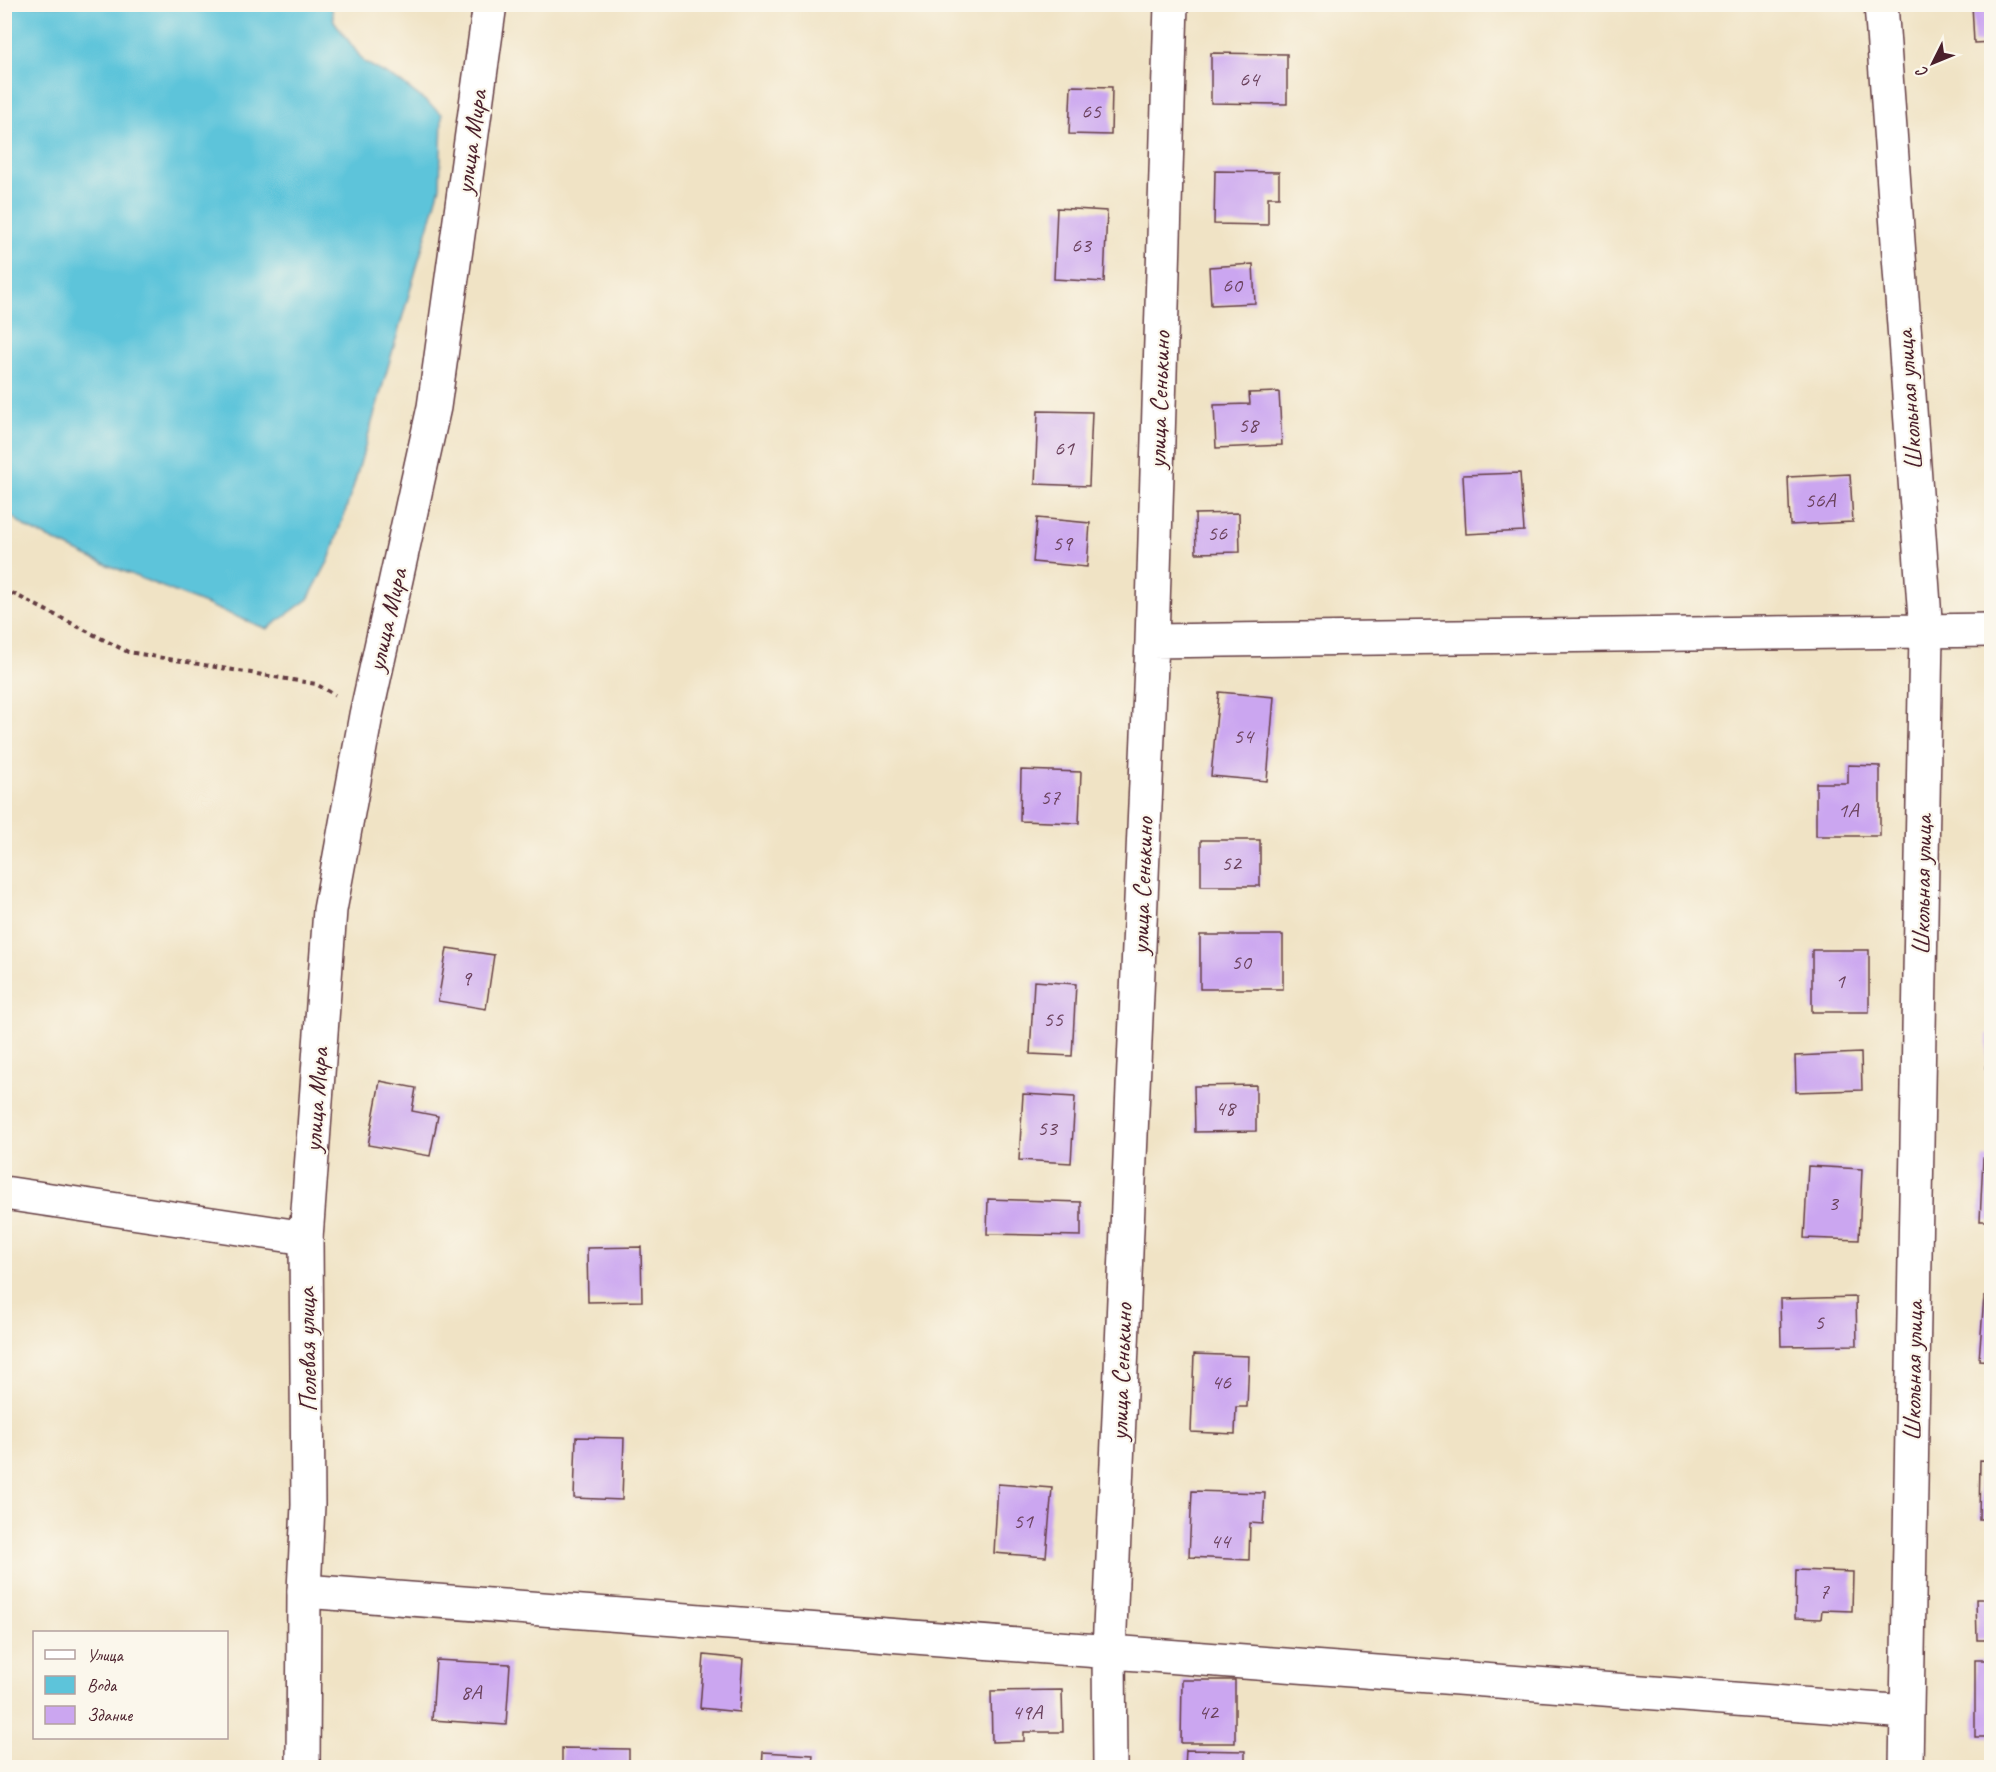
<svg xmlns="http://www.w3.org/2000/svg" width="1996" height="1772" viewBox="0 0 1996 1772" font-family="Caveat,sans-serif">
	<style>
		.water { fill: #5dc4da; stroke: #547282; stroke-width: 1.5 }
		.building { fill: #cba6f0 }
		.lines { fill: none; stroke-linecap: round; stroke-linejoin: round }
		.minor-casing { stroke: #633c42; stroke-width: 36 }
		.tertiary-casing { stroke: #633c42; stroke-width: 36 }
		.path { stroke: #633c42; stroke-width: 4; stroke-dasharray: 4.5 4.5; stroke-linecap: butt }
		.minor { stroke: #fff; stroke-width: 33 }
		.tertiary { stroke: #fff; stroke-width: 33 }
		.labels { text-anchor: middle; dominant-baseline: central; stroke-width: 4.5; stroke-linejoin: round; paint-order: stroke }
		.number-label { font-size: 22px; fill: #6a415c }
		.street-label { font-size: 26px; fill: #4a1f2b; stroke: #fbf7ec }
	</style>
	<rect width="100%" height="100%" fill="#fbf7ec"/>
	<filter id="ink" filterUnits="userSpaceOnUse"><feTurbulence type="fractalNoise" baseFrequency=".0167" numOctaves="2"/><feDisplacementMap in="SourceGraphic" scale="12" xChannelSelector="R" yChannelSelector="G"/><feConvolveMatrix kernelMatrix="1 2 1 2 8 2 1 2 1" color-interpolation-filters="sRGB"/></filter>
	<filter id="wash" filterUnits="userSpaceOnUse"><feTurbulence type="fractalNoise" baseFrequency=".008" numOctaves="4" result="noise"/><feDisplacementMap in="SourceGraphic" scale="24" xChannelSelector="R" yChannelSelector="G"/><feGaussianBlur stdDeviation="1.35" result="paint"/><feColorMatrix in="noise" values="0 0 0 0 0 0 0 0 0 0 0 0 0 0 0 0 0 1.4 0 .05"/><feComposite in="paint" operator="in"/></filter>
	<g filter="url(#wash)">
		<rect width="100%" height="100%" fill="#f0e3c5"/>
		<path class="water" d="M4 5H331L334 21 364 62 402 83 442 114 440 187 353 488 329 560 308 599 267 629 93 559 27 528 5 511Z"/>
		<g id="blocks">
			<path class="building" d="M1972 4H1992V42L1974 43Z
				M1211 53 1287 54V104L1211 103Z
				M1071 86 1112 87 1111 135 1069 134Z
				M1215 171 1279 172V197H1268V225L1214 224Z
				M1057 208 1107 211 1104 282 1054 279Z
				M1987 215H1992V249L1989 250Z
				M1253 264 1255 303 1211 305 1209 267Z
				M1279 392 1282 445 1216 448 1214 405 1250 404 1249 393Z
				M1038 411 1092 412 1089 486 1035 484Z
				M1520 473 1524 531 1466 534 1463 475Z
				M1850 474 1853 522 1790 525 1788 477Z
				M1239 513 1240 552 1196 553 1195 514Z
				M1037 518 1090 523 1087 567 1033 562Z
				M1219 692 1274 697 1267 781 1211 776Z
				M1848 765 1880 766V836H1816V783H1848Z
				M1021 770 1081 772 1079 823 1020 821Z
				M1201 840H1260V886H1201Z
				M1200 935H1283V989H1200Z
				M447 948 494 955 486 1009 438 1001Z
				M1812 950H1869V1012H1812Z
				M1034 981 1076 984 1072 1056 1030 1054Z
				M1987 1034H1992V1090H1986Z
				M1861 1053 1862 1090 1796 1092 1795 1056Z
				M380 1081 416 1088 412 1111 438 1116 430 1156 368 1145Z
				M1256 1085V1131L1195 1132 1194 1086Z
				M1023 1094 1075 1097 1071 1163 1019 1160Z
				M1983 1158 1992 1159V1221H1980Z
				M1808 1166 1862 1169 1859 1240 1804 1238Z
				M988 1199 1081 1202V1236L987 1234Z
				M641 1247 642 1301 588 1302 587 1248Z
				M1984 1296H1992V1361L1979 1360Z
				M1856 1297 1857 1345 1781 1346 1780 1299Z
				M1194 1354 1249 1356 1247 1407H1236L1235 1434 1191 1432Z
				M576 1437 624 1438 622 1500 574 1498Z
				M1980 1460 1992 1461V1519H1979Z
				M998 1484 1052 1488 1046 1557 994 1553Z
				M1192 1491 1265 1493 1263 1524 1250 1523 1249 1560 1189 1557Z
				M1796 1570 1853 1572 1852 1611 1822 1610 1821 1619 1795 1618Z
				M1976 1599H1992V1640H1977Z
				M704 1655 743 1659 739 1712 700 1708Z
				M436 1660 510 1664 506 1725 432 1720Z
				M1975 1660H1992V1737H1975Z
				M1182 1680H1235V1743H1181Z
				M1062 1690 1063 1732H1024V1741L992 1742 991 1691Z
				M562 1748 629 1749V1768H562Z
				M1186 1750 1245 1751V1768H1185Z
				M763 1752 813 1755 812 1768H762Z"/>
		</g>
	</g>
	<g filter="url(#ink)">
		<use href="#blocks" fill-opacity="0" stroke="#633c42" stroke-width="1.5"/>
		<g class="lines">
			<defs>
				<path id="minor" d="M1881 4 1926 633 1906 1768
					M1152 641 1992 630
					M4 1193 306 1238 330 910 366 715 434 407 490 4
					M304 1591 1907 1712
					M1110 1768 1109 1652 1152 641 1171 4"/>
				<path id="tertiary" d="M303 1768 304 1591 308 1505 306 1238"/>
			</defs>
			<use href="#minor" class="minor-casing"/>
			<use href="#tertiary" class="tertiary-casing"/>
			<path class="path" d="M4 589 128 652 316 684 335 695"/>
			<use href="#minor" class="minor"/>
			<use href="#tertiary" class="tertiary"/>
		</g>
	</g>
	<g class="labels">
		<g class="number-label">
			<text x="1249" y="79">64</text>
			<text x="1091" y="111">65</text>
			<text x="1081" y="245">63</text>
			<text x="1232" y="285">60</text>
			<text x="1248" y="425">58</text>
			<text x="1064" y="448">61</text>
			<text x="1820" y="500">56А</text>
			<text x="1217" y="533">56</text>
			<text x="1062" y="543">59</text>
			<text x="1243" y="736">54</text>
			<text x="1050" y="797">57</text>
			<text x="1848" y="810">1А</text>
			<text x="1231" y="863">52</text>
			<text x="1241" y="962">50</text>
			<text x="466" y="978">9</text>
			<text x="1840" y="981">1</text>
			<text x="1053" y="1019">55</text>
			<text x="1225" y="1108">48</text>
			<text x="1047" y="1128">53</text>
			<text x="1833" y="1203">3</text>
			<text x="1819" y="1322">5</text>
			<text x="1221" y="1382">46</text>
			<text x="1023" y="1521">51</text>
			<text x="1220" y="1541">44</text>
			<text x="1824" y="1591">7</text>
			<text x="471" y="1692">8А</text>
			<text x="1027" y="1712">49А</text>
			<text x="1208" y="1712">42</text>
		</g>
		<g class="street-label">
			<text transform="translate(471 142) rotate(-82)">улица Мира</text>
			<text transform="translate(1159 400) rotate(-88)">улица Сенькино</text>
			<text transform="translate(1909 400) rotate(-94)">Школьная улица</text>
			<text transform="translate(387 620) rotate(-77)">улица Мира</text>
			<text transform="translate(1922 885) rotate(-89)">Школьная улица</text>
			<text transform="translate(1142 886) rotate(-88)">улица Сенькино</text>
			<text transform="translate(316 1100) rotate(-86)">улица Мира</text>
			<text transform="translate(307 1350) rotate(-91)">Полевая улица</text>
			<text transform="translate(1913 1371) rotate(-89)">Школьная улица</text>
			<text transform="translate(1121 1372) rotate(-88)">улица Сенькино</text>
		</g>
	</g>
	<rect width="1996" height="1772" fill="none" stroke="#fbf7ec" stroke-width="24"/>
	<rect x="33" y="1631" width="195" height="108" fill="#fbf7ec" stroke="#b4a19f" stroke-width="1.5"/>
	<rect x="45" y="1650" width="30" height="9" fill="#ffffff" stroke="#b4a19f" stroke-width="1.5"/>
	<text x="87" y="1661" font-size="18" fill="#4a1f2b">Улица</text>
	<rect x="45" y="1676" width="30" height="18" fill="#5dc4da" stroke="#b4a19f" stroke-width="1.5"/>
	<text x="87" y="1691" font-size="18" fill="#4a1f2b">Вода</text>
	<rect x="45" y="1706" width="30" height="18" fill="#cba6f0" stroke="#b4a19f" stroke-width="1.5"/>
	<text x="87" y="1721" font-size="18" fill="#4a1f2b">Здание</text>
	<g transform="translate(1933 63) rotate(227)" stroke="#fbf7ec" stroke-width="4.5" paint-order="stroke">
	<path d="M0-4.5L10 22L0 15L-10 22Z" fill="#4a1f2b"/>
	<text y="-9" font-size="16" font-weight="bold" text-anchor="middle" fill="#4a1f2b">С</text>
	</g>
</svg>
